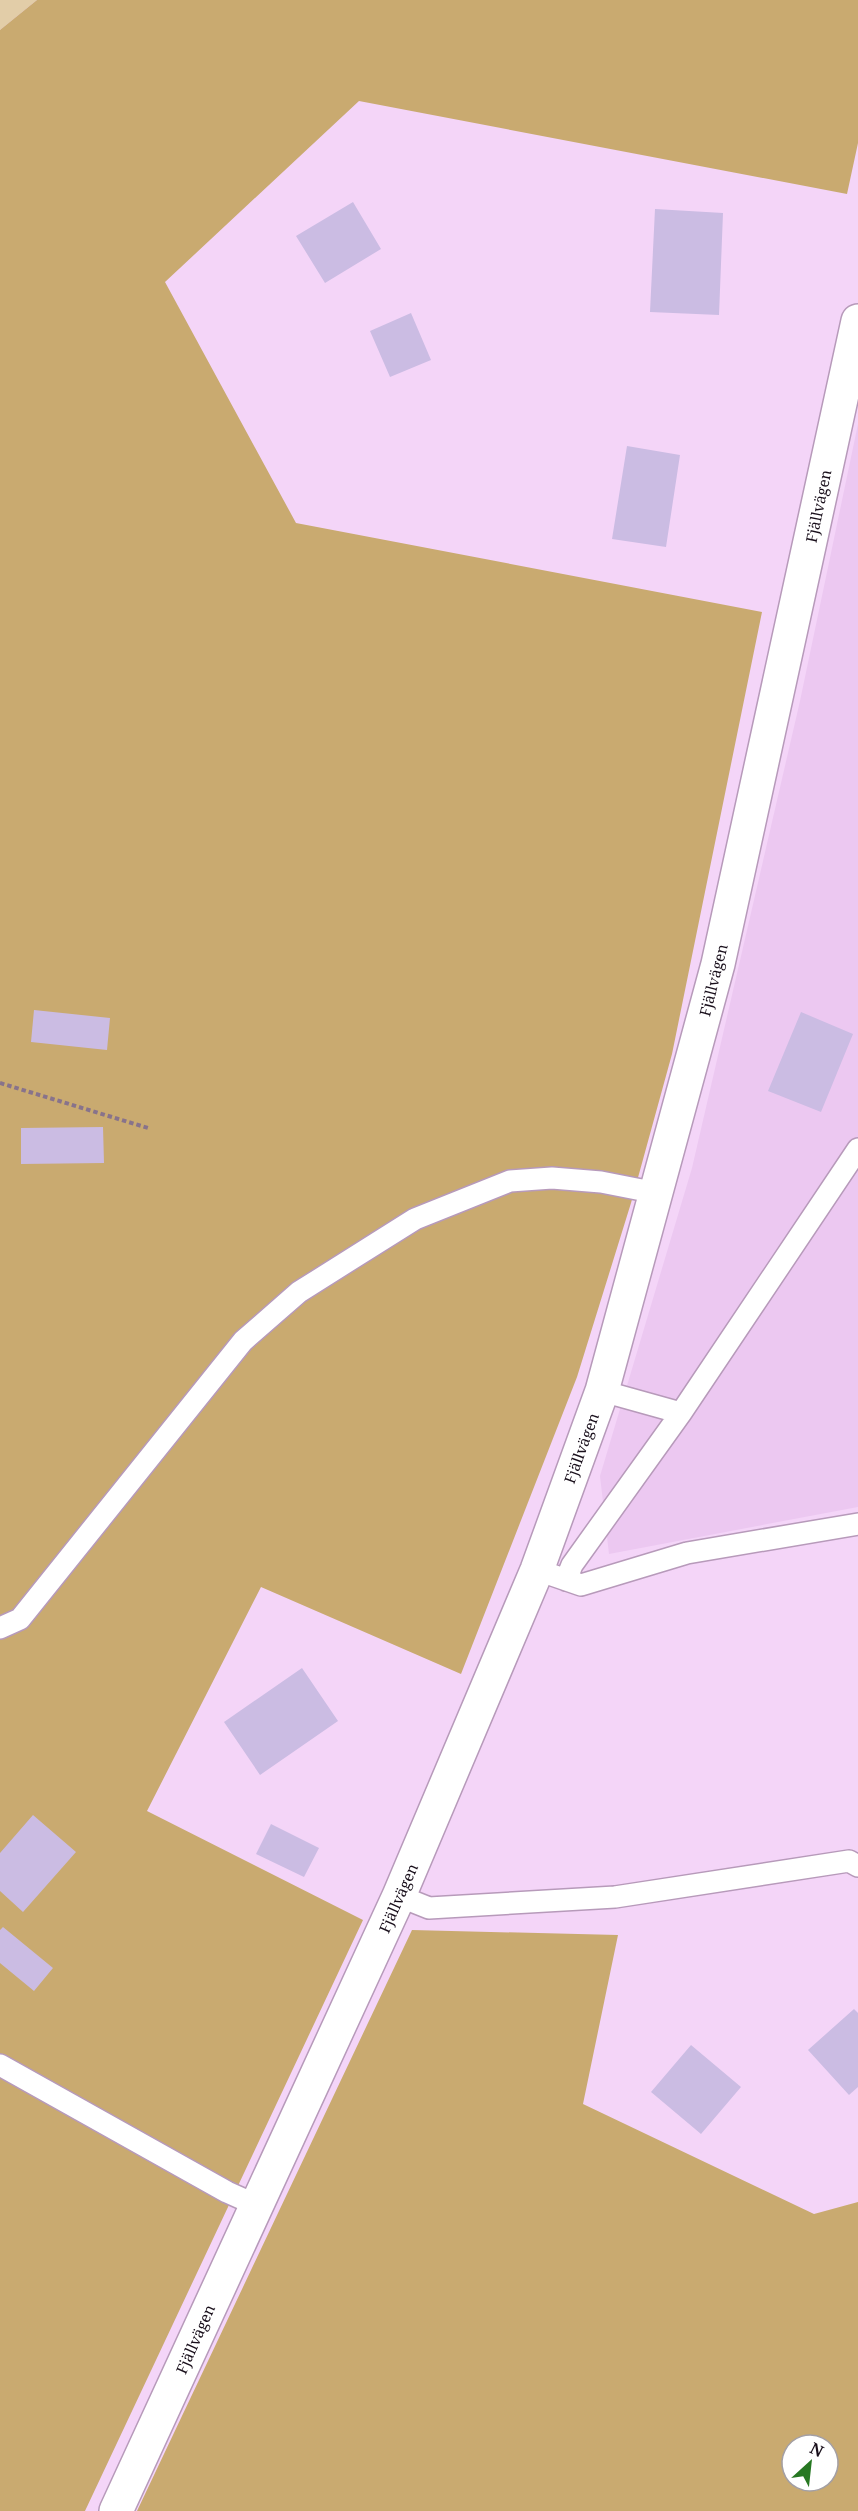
<svg xmlns="http://www.w3.org/2000/svg" width="858" height="2511" viewBox="0 0 858 2511" font-family="'Noto Serif',serif">
	<style>
		.built { fill: #ecc8f1 }
		.green { fill: #e2cda8 }
		.forest { fill: #c9aa70; fill-rule: evenodd }
		.building { fill: #cbbce3 }
		.lines { fill: none; stroke-linecap: round; stroke-linejoin: round }
		.lane-casing { stroke: #b79aba; stroke-width: 24 }
		.secondary-casing { stroke: #b79aba; stroke-width: 36 }
		.path { stroke: #88738b; stroke-width: 4; stroke-dasharray: 4.5 3; stroke-linecap: butt }
		.lane { stroke: #fff; stroke-width: 21 }
		.secondary { stroke: #fff; stroke-width: 33 }
		.labels { text-anchor: middle; dominant-baseline: central; stroke-width: 4.5; stroke-linejoin: round; paint-order: stroke }
		.street-label { font-size: 15px; fill: #190f1b; stroke: #fff }
	</style>
	<rect width="100%" height="100%" fill="#f4d5f8"/>
	<path class="built" d="M858 424V1507L609 1554 600 1476 692 1168 800 701Z"/>
	<path class="green" d="M0 0H37L0 30Z"/>
	<path class="forest" d="M37 0H858V143L847 194 359 101 165 282 296 523 762 612 672 1054 631 1203 577 1377 461 1674 261 1587 147 1811 363 1920 85 2511H0V30Z
		M412 1930 618 1935 583 2104 814 2214 858 2202V2511H137ZM792 2445H828V2481H792Z"/>
	<path class="building" d="M353 202 381 249 325 283 296 236Z
		M655 209 723 213 719 315 650 312Z
		M411 313 431 360 390 377 370 331Z
		M627 446 680 455 666 547 612 539Z
		M34 1010 110 1018 107 1050 31 1042Z
		M801 1012 853 1034 821 1112 768 1091Z
		M103 1127 104 1163 21 1164V1128Z
		M302 1668 338 1721 260 1775 224 1722Z
		M33 1815 76 1852 23 1912 0 1891V1853Z
		M271 1824 319 1848 304 1877 256 1854Z
		M3 1927 53 1968 34 1991 0 1963V1930Z
		M854 2009 858 2013V2087L849 2095 808 2050Z
		M691 2045 741 2087 701 2134 651 2092Z"/>
	<g class="lines">
		<defs>
			<path id="lane" d="M602 1391 681 1413
				M552 1575 581 1585 687 1553 858 1524
				M566 1580 572 1565 681 1413 858 1149
				M0 1628 20 1619 243 1341 299 1292 415 1219 510 1181 552 1178 601 1182 657 1193
				M399 1896 429 1908 615 1897 849 1861 858 1866
				M0 2065 227 2192 256 2205"/>
			<path id="secondary" d="M116 2511 399 1896 537 1570 602 1391 718 964 858 321"/>
		</defs>
		<use href="#lane" class="lane-casing"/>
		<use href="#secondary" class="secondary-casing"/>
		<path class="path" d="M0 1083 148 1128"/>
		<use href="#lane" class="lane"/>
		<use href="#secondary" class="secondary"/>
	</g>
	<g class="labels">
		<g class="street-label">
			<text transform="translate(818 506) rotate(-78)">Fjällvägen</text>
			<text transform="translate(713 980) rotate(-76)">Fjällvägen</text>
			<text transform="translate(581 1448) rotate(-70)">Fjällvägen</text>
			<text transform="translate(398 1898) rotate(-66)">Fjällvägen</text>
			<text transform="translate(195 2339) rotate(-66)">Fjällvägen</text>
		</g>
	</g>
	<g transform="translate(810 2463) rotate(27)"><circle r="28" fill="#ffffff" stroke="#a39fa4" stroke-width="1.5"/>
	<path d="M0-4.5L10 22L0 15L-10 22Z" fill="#277822"/>
	<text y="-9" font-size="16" font-weight="bold" text-anchor="middle" fill="#190f1b">N</text>
	</g>
</svg>
